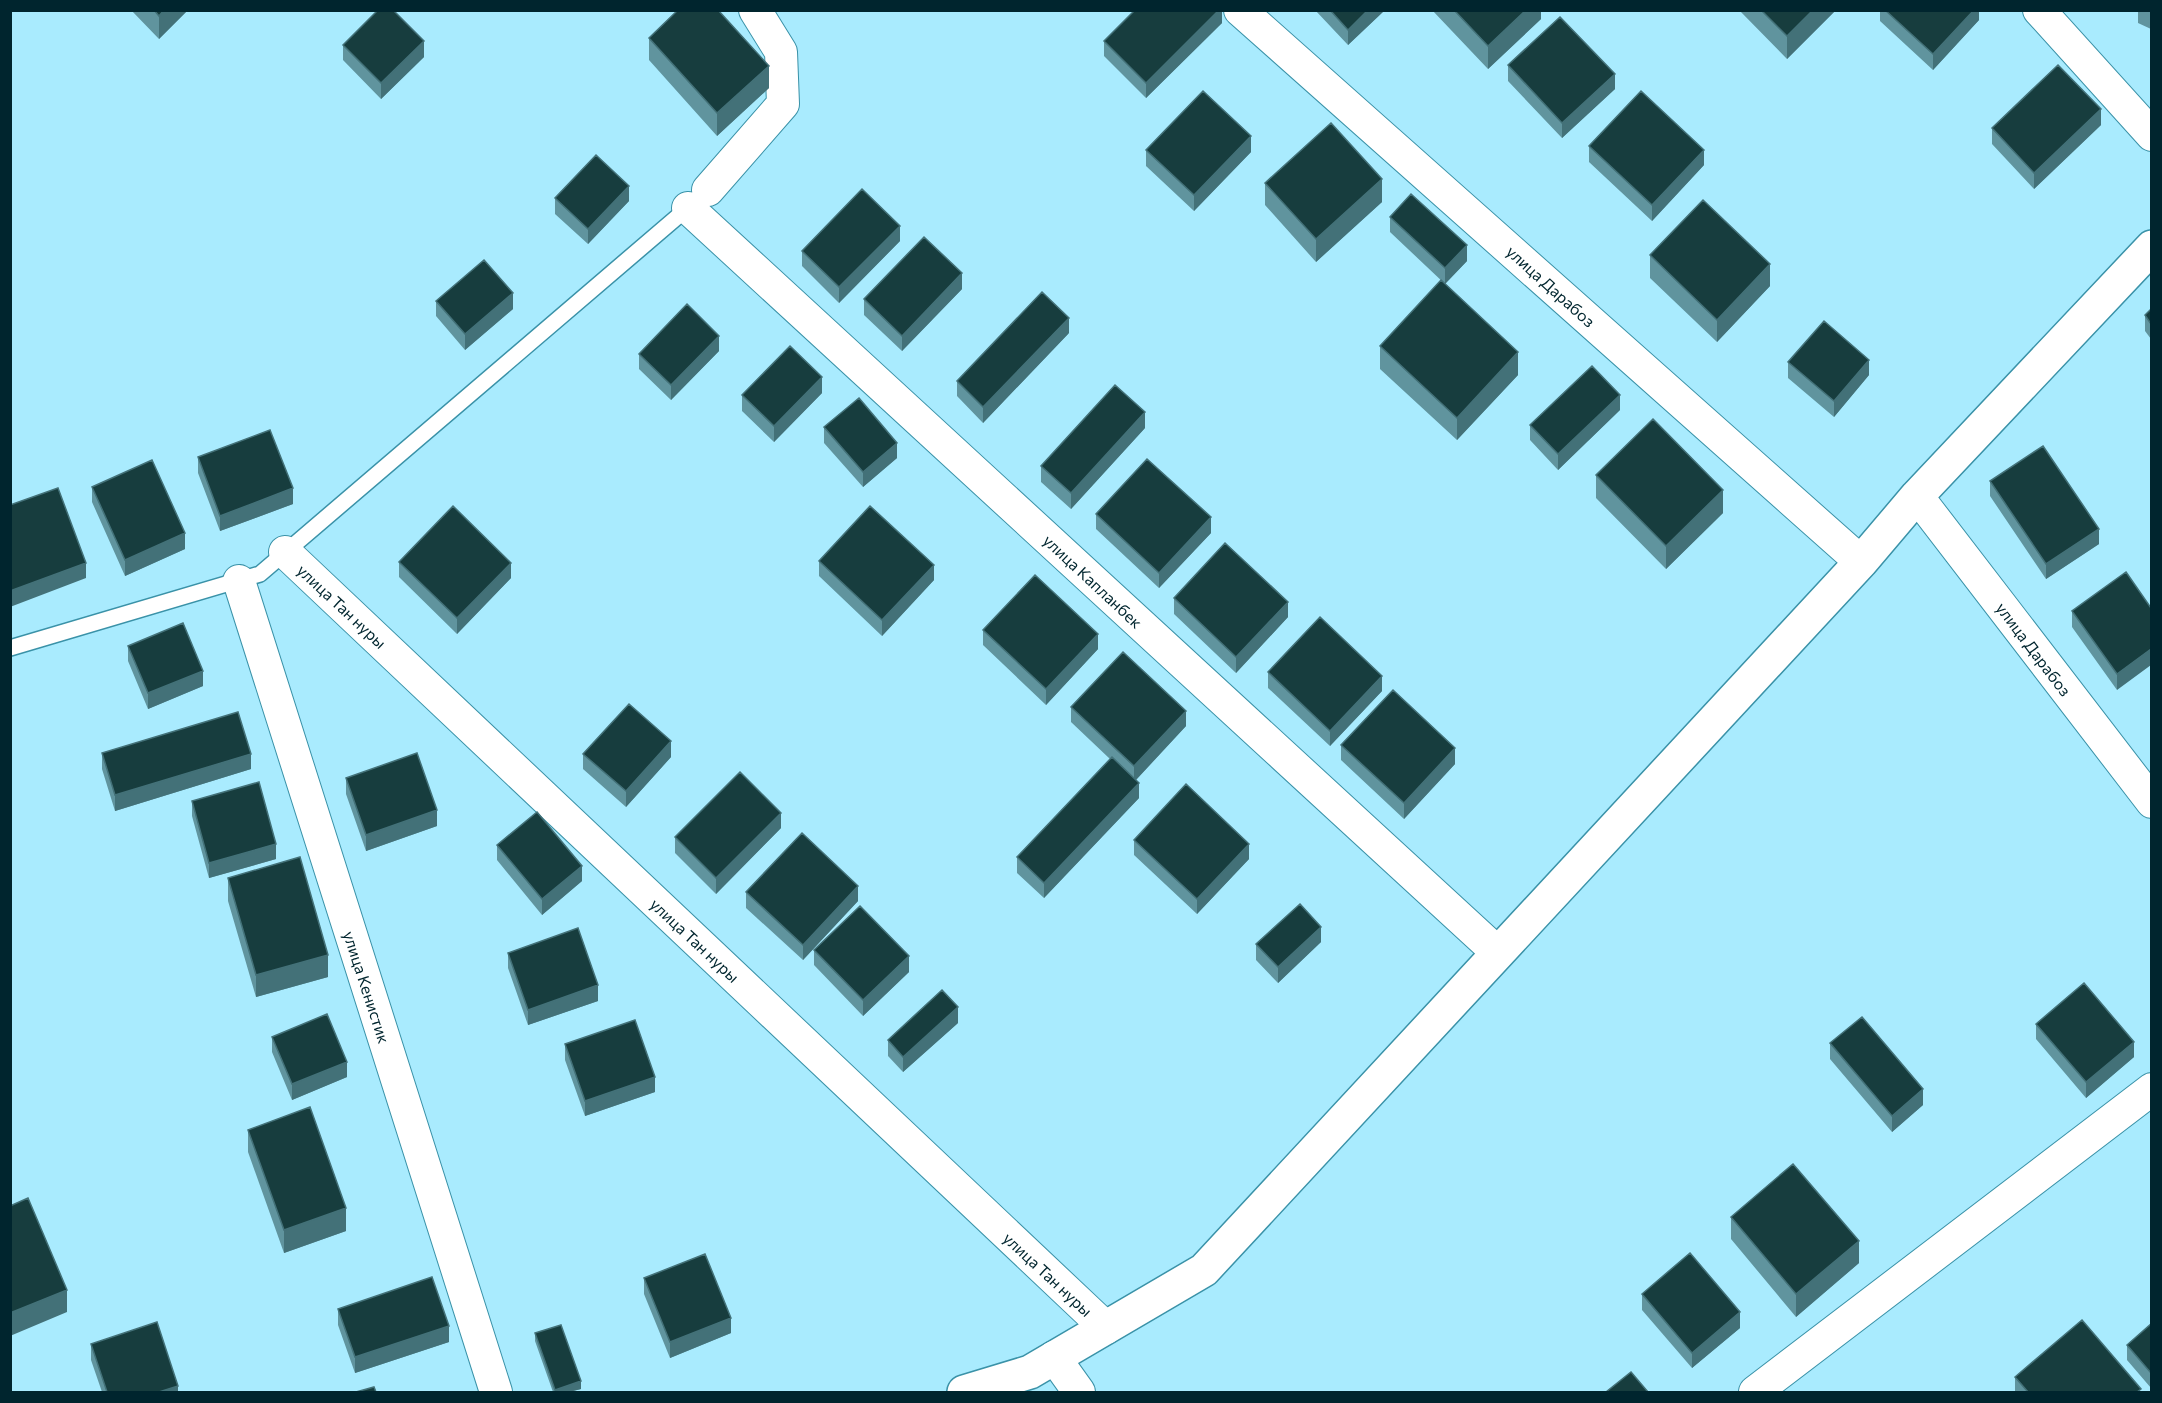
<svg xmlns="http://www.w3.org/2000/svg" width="2162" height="1403" viewBox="0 0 2162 1403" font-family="Commissioner,sans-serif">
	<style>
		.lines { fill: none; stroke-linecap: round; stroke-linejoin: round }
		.lane-casing { stroke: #3a92a8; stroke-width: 18 }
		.street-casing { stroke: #3a92a8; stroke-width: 34 }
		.secondary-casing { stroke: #3a92a8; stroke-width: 36 }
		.lane { stroke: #fff; stroke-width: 15 }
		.street { stroke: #fff; stroke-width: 32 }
		.secondary { stroke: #fff; stroke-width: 33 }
		.wall { fill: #60949e }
		.shaded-wall { fill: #437178 }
		.building { fill: #173d3e; stroke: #437178; stroke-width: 1.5 }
		.labels { text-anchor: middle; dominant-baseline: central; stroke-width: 6; stroke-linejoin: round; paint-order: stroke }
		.street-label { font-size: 16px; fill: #00252e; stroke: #fff }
	</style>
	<rect width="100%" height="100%" fill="#a9ebfe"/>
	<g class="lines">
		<defs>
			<path id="lane" d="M10 648 260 574 690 206"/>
			<path id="street" d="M1240 10 1861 562
				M2039 10 2152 135
				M708 190 783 104 781 52 755 10
				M688 208 1498 953
				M1917 496 2152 802
				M285 552 1106 1328
				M239 581 496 1392
				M1054 1357 1079 1392
				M1755 1392 2152 1089"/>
			<path id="secondary" d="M964 1392 1030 1372 1204 1270 1861 562 1917 496 2152 247"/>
		</defs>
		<use href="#lane" class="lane-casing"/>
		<use href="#street" class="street-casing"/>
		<use href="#secondary" class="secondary-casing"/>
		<use href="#lane" class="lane"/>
		<use href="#street" class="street"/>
		<use href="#secondary" class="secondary"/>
	</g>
	<path class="wall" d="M131 10H188L159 39Z
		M1222 10V23L1146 98 1104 56V41Z
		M1315 10H1385L1348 45Z
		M1432 10H1541V19L1488 69Z
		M1739 10H1836L1787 59Z
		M1880 10H1979V20L1933 70 1880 21Z
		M2138 10H2151V29L2138 23Z
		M649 38 769 88 717 136 649 60Z
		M343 45 424 57 381 99 343 60Z
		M1508 65 1615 89 1562 138 1508 81Z
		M2101 125 2034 189 1992 144V128Z
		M1589 146 1704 165 1652 221 1589 162Z
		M1146 150 1251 152 1194 211 1146 166Z
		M1265 183 1382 202 1316 262 1265 205Z
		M555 198 629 201 588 244 555 214Z
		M1390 217 1467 261 1445 284 1390 232Z
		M900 241 839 303 802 266V251Z
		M1650 255 1770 286 1717 342 1650 278Z
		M962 289 902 351 864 315V299Z
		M436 301 513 309 465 350 436 316Z
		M2151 309V339L2145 331V315Z
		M1069 333 983 423 957 396V381Z
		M1380 346 1518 375 1457 440 1380 369Z
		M719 351 671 400 639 369V354Z
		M1788 362 1869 375 1834 417 1788 378Z
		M822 393 774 442 742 411V395Z
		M1620 410 1558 470 1530 440V425Z
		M824 427 897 458 863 487 824 443Z
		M1145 428 1071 509 1041 482V466Z
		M198 457 293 504 220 531 198 473Z
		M1596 475 1723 513 1666 569 1596 498Z
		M1990 481 2099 544 2046 579 1990 496Z
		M92 487 185 549 125 576 92 502Z
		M1096 514 1211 533 1159 588 1096 529Z
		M819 561 934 580 882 636 819 576Z
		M399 562 511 578 457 634 399 577Z
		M2126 572 2117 690 2072 627V611Z
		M1174 598 1288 617 1236 673 1174 614Z
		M983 630 1098 649 1046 705 983 645Z
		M128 646 203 686 148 709 128 661Z
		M1268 672 1382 691 1330 746 1268 688Z
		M2151 677V695L2150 693V678Z
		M1071 707 1186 726 1136 780 1139 798 1044 898 1017 873V857L1110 759 1071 722Z
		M1341 745 1455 764 1404 819 1341 760Z
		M102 753 251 769 115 811 102 769Z
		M583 754 671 757 626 807 583 769Z
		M346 778 437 826 366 851 346 794Z
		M192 801 276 859 209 878 192 816Z
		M781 828 716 894 675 853V837Z
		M1134 840 1249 859 1197 914 1134 855Z
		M497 845 582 881 542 915 497 860Z
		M228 878 328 977 256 997 228 901Z
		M746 892 858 901 803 960 746 908Z
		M1321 942 1278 983 1256 960V944Z
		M814 950 909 972 863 1016 814 965Z
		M508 953 598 1001 528 1025 508 968Z
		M958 1023 903 1072 888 1056V1040Z
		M2036 1024 2134 1057 2086 1098 2036 1039Z
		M272 1037 347 1077 292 1100 272 1052Z
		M1830 1043 1923 1105 1892 1132 1830 1059Z
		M565 1044 655 1092 585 1116 565 1060Z
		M248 1130 346 1231 284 1253 248 1152Z
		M1731 1217 1859 1263 1796 1317 1731 1239Z
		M644 1278 731 1333 670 1358 644 1294Z
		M1642 1294 1740 1328 1692 1368 1642 1310Z
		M338 1309 449 1342 355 1373 338 1325Z
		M2151 1324V1388L2127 1360V1345Z
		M535 1333 581 1389 569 1392H553L535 1341Z
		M91 1344 178 1392H102L91 1360Z
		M2015 1377 2141 1392H2015Z"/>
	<path class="shaded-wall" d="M164 10H188L159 39V16Z
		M1219 10H1222V23L1146 98V83Z
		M1368 10H1385L1348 45V30Z
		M1526 10H1541V19L1488 69V46Z
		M1813 10H1836L1787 59V36Z
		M1974 10H1979V20L1933 70V54Z
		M424 41V57L381 99V83Z
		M769 66V88L717 136V113Z
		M1615 74V89L1562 138V123Z
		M2101 109V125L2034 189V173Z
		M1251 136V152L1194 211V195Z
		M1704 150V165L1652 221V205Z
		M1382 179V202L1316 262V239Z
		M629 186V201L588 244V229Z
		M900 226V241L839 303V287Z
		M1467 245V261L1445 284V268Z
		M1770 264V286L1717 342V320Z
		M962 273V289L902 351V336Z
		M513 293V309L465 350V334Z
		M1069 318V333L983 423V407Z
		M719 336V351L671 400V385Z
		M1518 352V375L1457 440V418Z
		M1869 360V375L1834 417V401Z
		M822 377V393L774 442V426Z
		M1620 395V410L1558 470V454Z
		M1145 412V428L1071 509V493Z
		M897 443V458L863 487V472Z
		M293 488V504L220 531V516Z
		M1723 490V513L1666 569V546Z
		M1211 517V533L1159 588V573Z
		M2099 529V544L2046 579V564Z
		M185 533V549L125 576V560Z
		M86 563V578L10 607V591Z
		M511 563V578L457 634V618Z
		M934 565V580L882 636V620Z
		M1288 602V617L1236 673V657Z
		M1098 634V649L1046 705V689Z
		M2151 649V665L2117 690V674Z
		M203 671V686L148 709V693Z
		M1382 676V691L1330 746V731Z
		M1186 711V726L1134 782V766Z
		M671 741V757L626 807V791Z
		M1455 748V764L1404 819V803Z
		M251 754V769L115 811V795Z
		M1139 783V798L1044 898V883Z
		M437 810V826L366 851V835Z
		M781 813V828L716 894V878Z
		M276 844V859L209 878V863Z
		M1249 844V859L1197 914V899Z
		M582 866V881L542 915V899Z
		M858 886V901L803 960V945Z
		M1321 927V942L1278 983V967Z
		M328 955V977L256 997V975Z
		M909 956V972L863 1016V1000Z
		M598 985V1001L528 1025V1010Z
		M958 1007V1023L903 1072V1057Z
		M2134 1042V1057L2086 1098V1082Z
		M347 1062V1077L292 1100V1084Z
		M655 1077V1092L585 1116V1101Z
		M1923 1089V1105L1892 1132V1116Z
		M346 1208V1231L284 1253V1230Z
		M1859 1241V1263L1796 1317V1294Z
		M67 1290V1312L10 1336V1313Z
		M1740 1312V1328L1692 1368V1353Z
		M731 1318V1333L670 1358V1342Z
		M449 1326V1342L355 1373V1357Z
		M581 1381V1389L569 1392H555V1390Z
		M178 1386V1392H159Z"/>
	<path class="building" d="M154 10H164L159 16Z
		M378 10H393L424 41 381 83 343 45Z
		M678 10H718L769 66 717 113 649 38Z
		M1135 10H1219L1146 83 1104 41Z
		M1330 10H1368L1348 30Z
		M1454 10H1526L1488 46Z
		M1761 10H1813L1787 36Z
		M1885 10H1974L1933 54Z
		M1560 17 1615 74 1562 123 1508 65Z
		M2058 65 2101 109 2034 173 1992 128Z
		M1203 91 1251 136 1194 195 1146 150Z
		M1641 91 1704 150 1652 205 1589 146Z
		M1331 123 1382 179 1316 239 1265 183Z
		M596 155 629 186 588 229 555 198Z
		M862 189 900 226 839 287 802 251Z
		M1411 194 1467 245 1445 268 1390 217Z
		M1703 200 1770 264 1717 320 1650 255Z
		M924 237 962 273 902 336 864 299Z
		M484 260 513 293 465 334 436 301Z
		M1441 280 1518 352 1457 418 1380 346Z
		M1042 292 1069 318 983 407 957 381Z
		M687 304 719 336 671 385 639 354Z
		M2151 309V324L2145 315Z
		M1824 321 1869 360 1834 401 1788 362Z
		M790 346 822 377 774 426 742 395Z
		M1592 366 1620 395 1558 454 1530 425Z
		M1115 385 1145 412 1071 493 1041 466Z
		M859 398 897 443 863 472 824 427Z
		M1653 419 1723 490 1666 546 1596 475Z
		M270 430 293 488 220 516 198 457Z
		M2043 446 2099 529 2046 564 1990 481Z
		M1147 459 1211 517 1159 573 1096 514Z
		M152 460 185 533 125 560 92 487Z
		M58 488 86 563 10 591V505Z
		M453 506 511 563 457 618 399 562Z
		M870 506 934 565 882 620 819 561Z
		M1225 543 1288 602 1236 657 1174 598Z
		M2126 572 2151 608V649L2117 674 2072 611Z
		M1035 575 1098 634 1046 689 983 630Z
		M1320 617 1382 676 1330 731 1268 672Z
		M183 623 203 671 148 693 128 646Z
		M1123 652 1186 711 1134 766 1071 707Z
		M1393 690 1455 748 1404 803 1341 745Z
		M629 704 671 741 626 791 583 754Z
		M238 712 251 754 115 795 102 753Z
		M417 753 437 810 366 835 346 778Z
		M1112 757 1139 783 1044 883 1017 857Z
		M740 772 781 813 716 878 675 837Z
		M259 782 276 844 209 863 192 801Z
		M1186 784 1249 844 1197 899 1134 840Z
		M537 812 582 866 542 899 497 845Z
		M802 833 858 886 803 945 746 892Z
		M300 857 328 955 256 975 228 878Z
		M1300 904 1321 927 1278 967 1256 944Z
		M860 906 909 956 863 1000 814 950Z
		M578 928 598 985 528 1010 508 953Z
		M2084 983 2134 1042 2086 1082 2036 1024Z
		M942 990 958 1007 903 1057 888 1040Z
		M327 1014 347 1062 292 1084 272 1037Z
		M1862 1017 1923 1089 1892 1116 1830 1043Z
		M635 1020 655 1077 585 1101 565 1044Z
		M310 1107 346 1208 284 1230 248 1130Z
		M1793 1164 1859 1241 1796 1294 1731 1217Z
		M28 1198 67 1290 10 1313V1206Z
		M1690 1253 1740 1312 1692 1353 1642 1294Z
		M705 1254 731 1318 670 1342 644 1278Z
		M432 1277 449 1326 355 1357 338 1309Z
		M2082 1320 2141 1389 2137 1392H2028L2015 1377Z
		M157 1322 178 1386 159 1392H107L91 1344Z
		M2151 1324V1373L2127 1345Z
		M561 1325 581 1381 555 1390 535 1333Z
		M1631 1372 1648 1392H1606Z
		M374 1387 376 1392H356Z"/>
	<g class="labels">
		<g class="street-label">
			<text transform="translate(1551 286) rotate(42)">улица Дарабоз</text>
			<text transform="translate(1093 581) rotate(43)">улица Капланбек</text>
			<text transform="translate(342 606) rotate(43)">улица Тан нуры</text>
			<text transform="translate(2034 649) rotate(53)">улица Дарабоз</text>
			<text transform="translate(695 940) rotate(43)">улица Тан нуры</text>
			<text transform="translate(367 987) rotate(72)">улица Кенистик</text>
			<text transform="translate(1048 1274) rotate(43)">улица Тан нуры</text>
		</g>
	</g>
	<rect width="2162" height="1403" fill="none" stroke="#00252e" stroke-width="24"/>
</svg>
